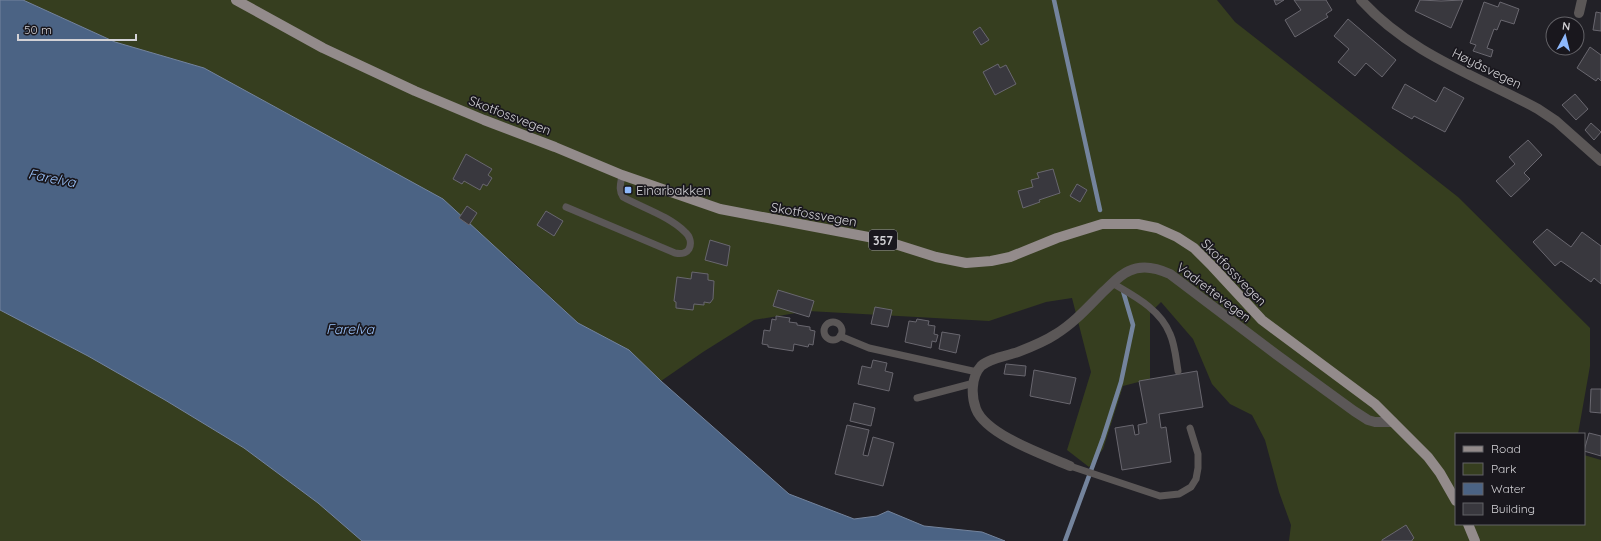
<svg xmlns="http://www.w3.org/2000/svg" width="1601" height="541" viewBox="0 0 1601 541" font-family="Quicksand,sans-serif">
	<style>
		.green { fill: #363e1f }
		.water { fill: #4b6384; stroke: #74849d }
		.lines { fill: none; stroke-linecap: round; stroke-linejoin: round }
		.stream { stroke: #74849d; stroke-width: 4.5 }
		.building { fill: #39383e; stroke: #69676f }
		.lane { stroke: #5b5757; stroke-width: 7 }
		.street { stroke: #5b5757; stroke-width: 10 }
		.primary { stroke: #938b8b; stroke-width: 10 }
		.poi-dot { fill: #8eb9fd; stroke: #19171d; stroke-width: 1.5 }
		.labels { text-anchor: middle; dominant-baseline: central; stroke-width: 3.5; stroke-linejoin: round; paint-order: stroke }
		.shield { fill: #19171d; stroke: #9b9a9e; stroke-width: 1 }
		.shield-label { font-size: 12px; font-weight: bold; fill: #d3d2d6 }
		.street-label { font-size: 13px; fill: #d3d2d6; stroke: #19171d }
		.poi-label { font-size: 13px; fill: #d3d2d6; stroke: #19171d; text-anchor: start }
		.water-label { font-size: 14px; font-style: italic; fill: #98c0f8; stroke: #19171d }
	</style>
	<rect width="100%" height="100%" fill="#222127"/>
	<path class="green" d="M23 0H1217L1235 22 1458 197 1590 328V366L1578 434H1456V524H1584V455L1601 460V541H1289L1291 525 1279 492 1265 440 1252 415 1230 404 1212 384 1193 339 1161 302 1150 313V379L1123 386 1103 449 1089 467 1067 450 1091 372 1072 298 1046 302 989 321 808 311 754 320 703 352 661 381 629 350 578 323 511 260 204 68 115 42Z
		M0 310 88 356 165 400 244 448 318 503 362 541H0Z"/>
	<path class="water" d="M0 0H23L115 42 204 68 443 199 578 323 629 350 661 381 789 494 854 519 877 516 888 511 924 526 982 532 1005 541H362L318 503 244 448 165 400 88 356 0 310Z"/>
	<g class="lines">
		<path class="stream" d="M1054 0 1100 210
			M1065 541 1103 438 1121 382 1133 325 1123 291"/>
	</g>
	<path class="building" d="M1274 0H1284L1276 5Z
		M1294 0H1326L1332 10 1326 14 1328 17 1295 37 1285 20 1301 10Z
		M1420 0 1441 1 1463 0 1451 28 1415 11Z
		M1484 2 1498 7 1500 2 1519 9 1514 24 1501 20 1497 30 1494 29 1487 48 1493 50 1491 57 1473 51 1476 45 1470 43Z
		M1596 12 1601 13V31L1593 30Z
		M1348 19 1396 60 1382 77 1366 63 1355 76 1338 62 1349 49 1334 36Z
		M980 27 989 40 981 45 973 32Z
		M1590 47 1601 55V81L1598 78 1596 81 1577 68Z
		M998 64 1000 68 1006 65 1016 84 995 95 983 72Z
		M1405 84 1436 102 1444 87 1464 98 1445 132 1414 116 1412 119 1392 108Z
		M1575 94 1588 109 1576 120 1562 105Z
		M1591 123 1601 132 1594 140 1585 130Z
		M1528 140 1542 155 1524 173 1530 179 1511 197 1496 181 1515 164 1509 157Z
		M466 154 492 169 488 175 492 178 487 186 483 184 480 190 464 181 462 184 453 179Z
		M1053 169 1060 193 1039 200 1040 202 1023 208 1018 191 1033 187 1031 180 1039 178 1037 173Z
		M1077 184 1087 190 1080 202 1070 196Z
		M467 206 477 213 469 225 459 218Z
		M546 211 563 221 554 236 537 225Z
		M1547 229 1571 247 1582 232 1601 246V284L1594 278 1591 282 1561 261 1555 266 1533 242Z
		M710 240 730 246 727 266 705 260Z
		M692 272 708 274V280L714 281 713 299 710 303 704 302V305L694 304 693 310 676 308V302L674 301 677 277 691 279Z
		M778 290 814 301 809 317 773 306Z
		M875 307 892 310 888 327 871 324Z
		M776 316 790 318 789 322 797 323V325L810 327V330L815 331 813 345 809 344 808 347 794 344 793 351 768 347V345L762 344 764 330 770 331 772 319 776 320Z
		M917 319 929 321 928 325 935 326 934 334 938 335 936 342 932 341 931 348 905 342 909 321 916 322Z
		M942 332 960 335 956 353 939 349Z
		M873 360 887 363 885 371 893 373 889 391 858 384 862 366 871 368Z
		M1006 364 1026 366 1025 376 1004 374Z
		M1034 370 1076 378 1070 404 1030 396Z
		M1197 371 1203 407 1159 414 1161 428 1166 427 1171 462 1122 470 1115 428 1133 425 1135 435 1139 434 1138 425 1147 423 1139 381Z
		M1591 389H1601V413L1590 412Z
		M854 403 875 408 871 426 850 421Z
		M847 425 869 430 863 455 868 456 873 437 894 443 883 486 835 474Z
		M1589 433 1601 436V456L1584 451Z
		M1406 525 1414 538 1412 540V541H1382V540Z"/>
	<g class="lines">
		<path class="lane" d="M566 207 675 253C680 254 686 254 689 249 692 243 690 236 685 232 669 216 643 208 623 197 618 189 621 183 622 175
			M1112 283C1134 296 1160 309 1170 334 1175 345 1176 359 1178 371
			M824 331a9 9 0 1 1 18 0a9 9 0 1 1-18 0Z
			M840 336 869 348 977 372
			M917 398 974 383
			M1070 466 1160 496 1179 494 1191 487 1196 479 1198 468V454L1190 428"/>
		<path class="street" d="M1361 0C1410 54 1475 75 1538 109L1556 121 1601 161
			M1579 13 1582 0
			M1070 466C1045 455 986 435 976 409 971 396 971 377 981 366 990 358 1007 356 1018 352 1031 347 1044 342 1056 334 1074 323 1088 307 1103 292 1111 285 1119 275 1129 271 1143 264 1157 268 1170 274L1277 355 1354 411 1368 420 1375 422H1393"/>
		<path class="primary" d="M236 0 323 48 415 91 484 120 555 147 622 175 720 209 879 239 936 257 966 263 991 261 1010 257 1057 238 1102 224H1138L1157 228 1177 237 1194 248 1212 266 1262 320 1375 404 1428 457 1440 473 1456 501
			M1468 524 1475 541"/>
	</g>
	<rect class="poi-dot" x="624" y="186" width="8" height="8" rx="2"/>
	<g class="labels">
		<rect class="shield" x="869" y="230" width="28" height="20" rx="3"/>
		<g class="shield-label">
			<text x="883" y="240">357</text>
		</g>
		<g class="street-label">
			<text transform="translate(1487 68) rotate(26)">Høyåsvegen</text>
			<text transform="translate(510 115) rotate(21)">Skotfossvegen</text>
			<text transform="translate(814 214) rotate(10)">Skotfossvegen</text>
			<text transform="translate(1234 272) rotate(46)">Skotfossvegen</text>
			<text transform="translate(1214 292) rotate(37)">Vadrettevegen</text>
		</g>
		<g class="poi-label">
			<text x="636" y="190">Einarbakken</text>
		</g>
		<g class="water-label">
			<text transform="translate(52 178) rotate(11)">Farelva</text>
			<text x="350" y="329">Farelva</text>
		</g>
	</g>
	<rect x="1455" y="433" width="130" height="92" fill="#19171d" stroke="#636267"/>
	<rect x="1463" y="446" width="20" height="6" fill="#938b8b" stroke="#636267"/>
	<text x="1491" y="453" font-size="12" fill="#d3d2d6">Road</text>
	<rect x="1463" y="463" width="20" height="12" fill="#363e1f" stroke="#636267"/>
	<text x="1491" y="473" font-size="12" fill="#d3d2d6">Park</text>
	<rect x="1463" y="483" width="20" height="12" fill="#4b6384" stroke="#636267"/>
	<text x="1491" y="493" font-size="12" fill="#d3d2d6">Water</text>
	<rect x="1463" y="503" width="20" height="12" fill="#39383e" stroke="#636267"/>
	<text x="1491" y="513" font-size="12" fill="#d3d2d6">Building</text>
	<g transform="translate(1565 36) rotate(7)"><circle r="19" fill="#19171d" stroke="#636267"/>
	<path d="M0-3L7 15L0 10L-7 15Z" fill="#8eb9fd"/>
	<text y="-6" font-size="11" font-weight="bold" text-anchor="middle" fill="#d3d2d6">N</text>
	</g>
	<path d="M18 34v6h118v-6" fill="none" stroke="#d3d2d6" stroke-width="2"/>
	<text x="24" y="34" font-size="12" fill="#d3d2d6" stroke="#19171d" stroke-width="3" paint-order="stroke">50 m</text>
</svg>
